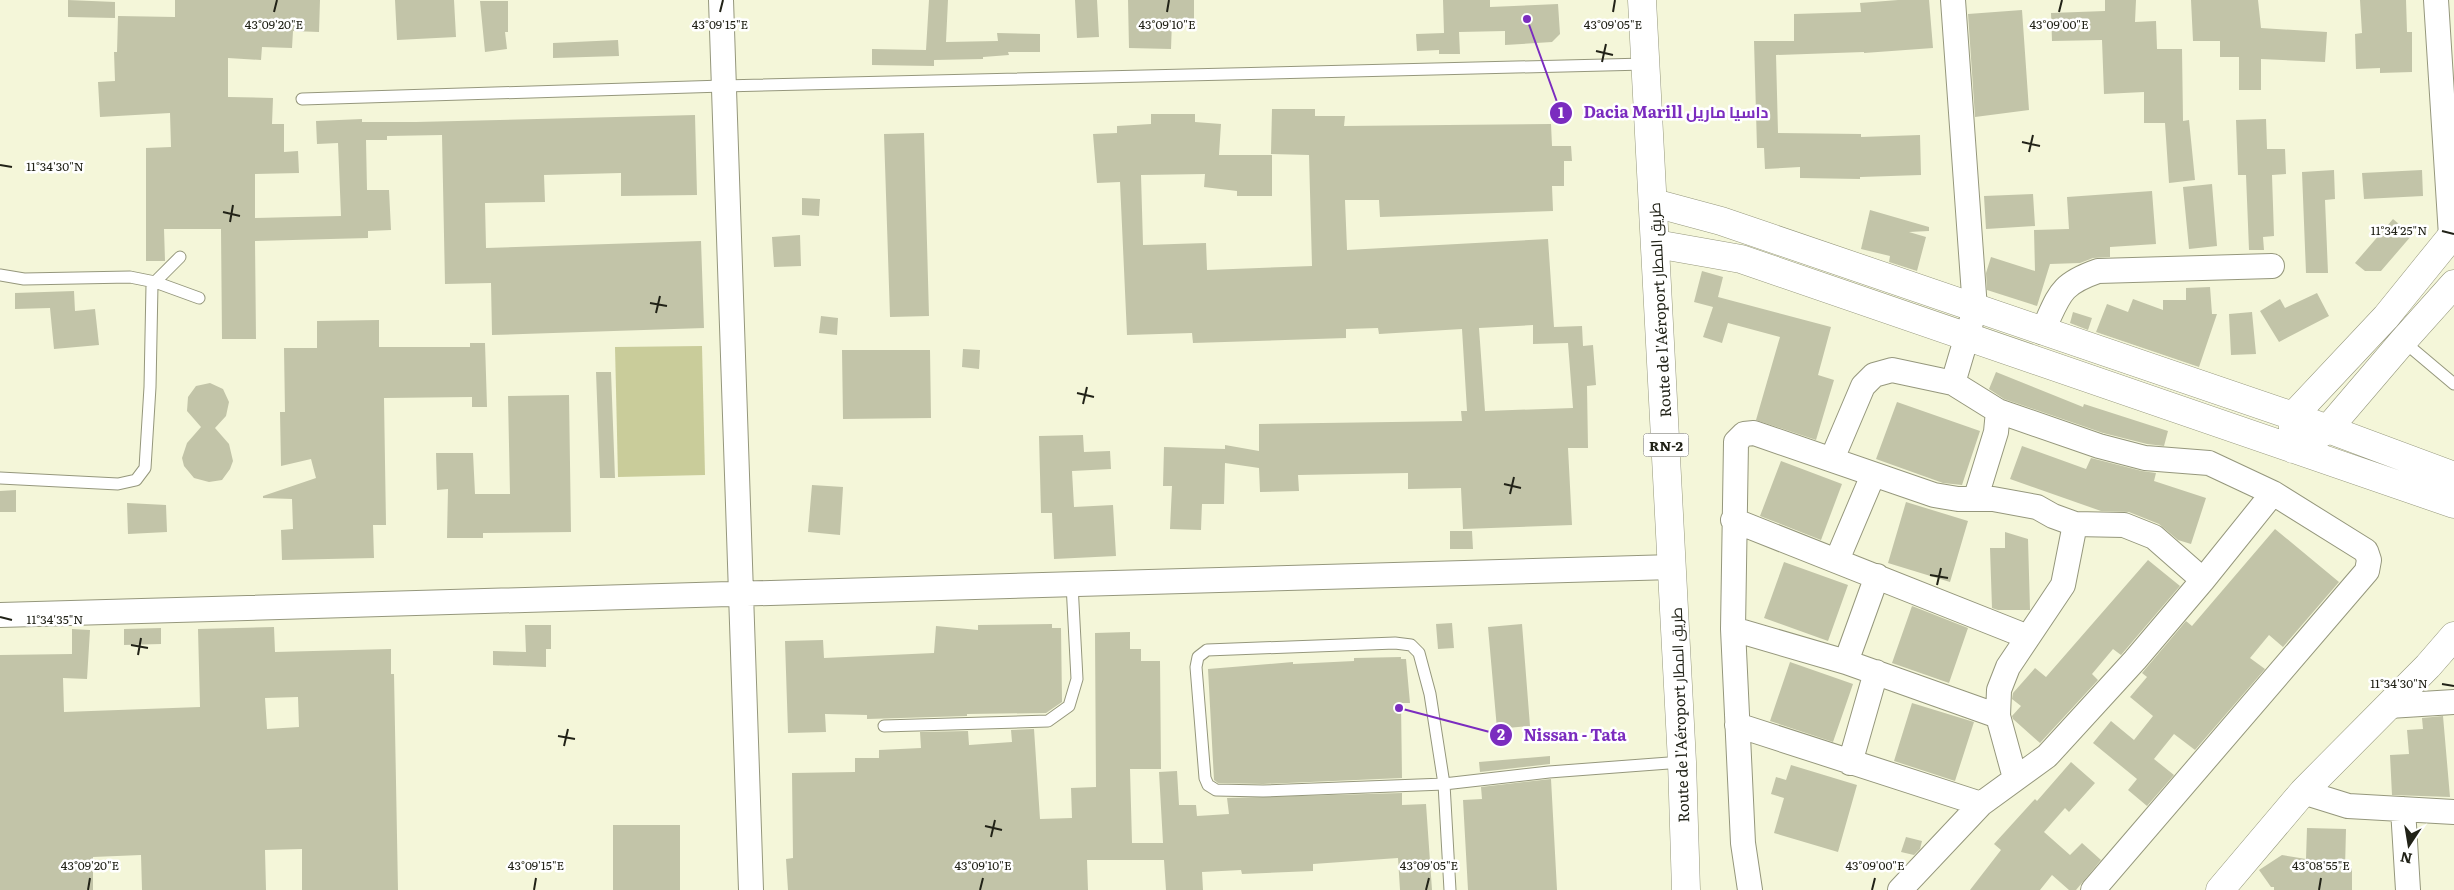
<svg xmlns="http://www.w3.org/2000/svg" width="2454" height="890" viewBox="0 0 2454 890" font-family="Literata,Cairo,serif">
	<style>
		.green { fill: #c9cc9a }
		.building { fill: #c2c4a8; fill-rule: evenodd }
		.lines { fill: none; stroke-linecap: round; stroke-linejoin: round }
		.lane-casing { stroke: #95977c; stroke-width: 13 }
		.street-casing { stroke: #95977c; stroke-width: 26 }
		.secondary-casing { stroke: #95977c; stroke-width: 29 }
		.primary-casing { stroke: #95977c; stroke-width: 29 }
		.lane { stroke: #fff; stroke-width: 11 }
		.street { stroke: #fff; stroke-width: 24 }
		.secondary { stroke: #fff; stroke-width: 28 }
		.primary { stroke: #fff; stroke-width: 28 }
		.ticks { fill: none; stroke: #212217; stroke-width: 2 }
		.labels { text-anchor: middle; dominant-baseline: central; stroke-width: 5; stroke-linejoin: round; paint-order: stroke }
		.shield { fill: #fff; stroke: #64645d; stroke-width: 1 }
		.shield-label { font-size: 14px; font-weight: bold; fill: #212217 }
		.street-label { font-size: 15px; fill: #212217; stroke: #fff }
		.ticks-label { font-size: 12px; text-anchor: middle; fill: #212217; stroke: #fff; stroke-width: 5; stroke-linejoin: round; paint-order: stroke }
		.leader { fill: none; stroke: #7b2cbf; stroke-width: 2 }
		.callout-dot { fill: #7b2cbf; stroke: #fff; stroke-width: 2 }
		.mark-label { font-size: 15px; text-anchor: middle; font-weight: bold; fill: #fff }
		.callout-label { font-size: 16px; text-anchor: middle; font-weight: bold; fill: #7b2cbf; stroke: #fff; stroke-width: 5; stroke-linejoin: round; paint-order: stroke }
	</style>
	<rect width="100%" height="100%" fill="#f4f6d9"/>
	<path class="green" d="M702 346 705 475 618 477 615 347Z"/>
	<path class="building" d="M68 0 115 2V18L68 17Z
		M175 0H320L319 32 293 31 292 48 262 47 261 60 228 58V97L273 98 272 124H284V152L298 151 299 173 255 174V218L341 216 338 143 317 144 316 121 362 119V122H416L695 115 697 195 621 196V173L544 175 545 202 485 203 486 248 701 241 704 328 492 335 491 283 445 284 442 135 387 136V140H366L367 190H389L391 230 368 231V238L255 241 256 339H222L221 229H164L165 261H146V148L171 147 170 113 100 117 98 82 115 81 114 52H117L118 16 175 17Z
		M395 0H454L456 37 397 40Z
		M929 0H948L946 42 998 41 997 33 1040 34V52H1008L1009 55 983 57V59L934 60V66L872 65V49L926 50Z
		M1075 0H1097L1099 37 1077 38Z
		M1128 0H1194V21H1172L1171 49 1129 48Z
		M1443 0H1490V7L1558 4 1560 34 1552 42 1505 45V31L1459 32 1460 54H1439V50L1417 51 1416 34 1444 33Z
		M1898 0H1929L1933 48 1864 53V52L1776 55 1778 133 1861 134V137L1920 135 1921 175 1860 177V179L1800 178V167L1765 169 1764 148H1757L1754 41H1794V14L1861 12 1860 3Z
		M2105 0H2136L2135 22 2156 21 2157 49H2182L2183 121 2189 120 2195 180 2169 183 2165 123H2144V92L2104 94 2102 40 2052 41 2051 13 2105 11Z
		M2191 0H2258L2261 28 2327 32 2325 62 2261 59V90H2239V57H2220V41H2193Z
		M2360 0H2406L2407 32H2412V72L2380 73V68L2356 69 2355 34 2362 33Z
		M480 1H508V32H505L507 49 485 52Z
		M2022 10 2029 110 1975 117 1968 14Z
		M618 40 619 56 553 58V43Z
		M1272 109H1315V116H1345L1344 126 1551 124 1552 146H1571L1572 161H1564V186H1552L1553 211 1380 217 1379 200H1345L1347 250 1548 239 1554 327 1582 326 1583 346 1593 345 1596 385 1587 386 1588 448H1568L1572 525 1463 529 1461 488 1408 489V473L1298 475 1299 491 1260 492 1259 468 1225 463 1224 504H1202L1201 530 1170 529 1172 486H1163L1164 447 1225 449V445L1259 451V424L1462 421 1461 411H1467L1462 329 1379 334 1378 328 1346 329V338L1193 343 1192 333 1127 335 1120 182 1097 183 1093 134 1117 133V126L1151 124V114H1195V122L1221 124 1219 155H1272V196H1237V191L1204 187 1205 174 1141 175 1143 245 1206 243 1207 270 1312 266 1309 155 1271 154ZM1533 325V344L1568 343 1573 408 1485 411 1479 328Z
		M2266 119 2267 149H2285L2286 174 2272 175 2274 236 2263 237 2264 250H2249L2246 175H2238L2236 120Z
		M924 133 929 316 890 317 884 134Z
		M2334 170 2335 199 2325 200 2328 273H2306L2302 172Z
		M2422 170 2423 196 2364 199 2362 173Z
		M2212 184 2217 246 2189 249 2183 187Z
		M2152 191 2156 244 2110 247V257L2093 258 2080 263 2050 264 2037 306 1987 290 1986 273 1991 257 2035 271 2034 230 2069 229 2067 197Z
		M2033 194 2035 226 1986 229 1984 196Z
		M802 198 820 199 819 216 802 215Z
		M1870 210 1929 227V231L1909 232 1926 237 1917 271 1889 262 1890 256 1861 249Z
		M2393 219 2412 235 2381 271H2365L2355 263Z
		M800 235 801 266 774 267 772 237Z
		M1702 271 1723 277 1718 297 1831 327 1818 375 1834 380 1816 440 1756 420 1780 337 1728 323 1722 343 1703 337 1713 307 1694 302Z
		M2210 287 2212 314H2217L2199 367 2096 332 2107 304 2128 312 2133 299 2163 310V300H2186V288Z
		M74 291 75 311 95 309 99 345 54 349 50 308 15 309V293Z
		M2317 293 2329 316 2279 342 2260 311 2280 299 2285 308Z
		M2073 312 2092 318 2088 330 2070 323Z
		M2252 312 2256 354 2231 355 2229 314Z
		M821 316 838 318 837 335 819 333Z
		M379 320V347H470V343H485L487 407H472V397L384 398 386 525H373L374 558 282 560 281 530 293 529 292 499 263 498V496L316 478 311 459 281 466 280 412H285L284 348H317V321Z
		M963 349 980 350 979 369 962 367Z
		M842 350H930L931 418 843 419Z
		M596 372H611L615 478H600Z
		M1996 372 2083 407 2084 404 2168 431 2164 446 2147 444 2103 433 2004 399 1989 389Z
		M210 383 223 389 229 402 226 416 215 428 229 444 233 461 230 469 222 480 209 482 194 478 184 466 182 458 187 443 201 427 187 411 188 397 196 386Z
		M569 395 571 532 483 533V538H447L448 489 437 490 436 453H473L475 494H510L508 396Z
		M1897 402 1980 431 1962 485 1943 483 1876 459Z
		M1083 435 1084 452 1110 451 1111 469 1072 471 1074 507 1113 505 1116 556 1054 559 1052 513H1041L1039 436Z
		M2022 446 2086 469 2091 458 2142 471 2156 473 2154 481 2206 498 2191 544 2178 540 2159 524 2129 512 2101 511 2010 479Z
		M1781 461 1842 484 1821 540 1760 516Z
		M812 485 843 487 840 535 808 532Z
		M16 490V512H0V491Z
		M1906 502 1968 521 1950 582 1888 563Z
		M127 503 166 505 167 532 128 534Z
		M2275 529 2339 582 2283 647 2269 635 2250 658 2265 669 2195 750 2174 734 2154 759 2174 775 2147 806 2128 790 2137 779 2093 743 2111 721 2134 740 2153 716 2130 697 2147 677 2142 673 2186 621 2192 626Z
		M1450 531H1472L1473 549H1450Z
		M2005 532 2028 539 2030 610H1998L1992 608 1990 548H2005Z
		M2148 560 2180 586 2121 655 2113 649 2092 674 2098 680 2040 743 2013 719 2012 716 2021 706 2012 699 2013 693 2035 668 2046 677Z
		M1784 562 1848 585 1828 641 1764 618Z
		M1912 606 1968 628 1949 683 1892 663Z
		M1452 623 1454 648 1438 649 1436 624Z
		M1052 624V628H1061L1062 702 1046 713 967 714V716L867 719V715L825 714 826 732 788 733 785 641 823 640 824 658 934 653 936 626 978 630V625Z
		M1522 624 1530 726 1497 729 1488 627Z
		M525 625H551V649H546V667L493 665V651L526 652Z
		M274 627 275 652 391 649V674H394L398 890H302V849L265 850 266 890H142L141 855 93 857V890H0V655L72 654V629L90 630 87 679 63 678 64 712 200 707 198 629ZM298 697 299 727 267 729 265 698Z
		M161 628V644L124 645V629Z
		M1130 632V649H1141V661H1160L1161 769H1130L1132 843H1163L1159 772 1177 771 1179 805H1196L1197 816 1229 814 1227 798 1402 793V805L1426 804 1432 890H1400L1398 858 1313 864V871L1242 874 1241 870 1202 872 1203 890H1166L1164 860H1087L1088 890H788L786 859 793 858 792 773 855 772V758H879V750L921 748 920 732 968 731 969 745 1012 742 1011 730 1034 729 1040 819 1072 818 1071 788 1096 787 1095 633Z
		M1401 657V659H1406L1410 703H1401L1402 778 1263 784 1218 783 1214 780 1208 669 1293 662V664L1354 661V658Z
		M1790 662 1853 684 1833 742 1770 721Z
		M1912 703 1974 722 1955 781 1894 761Z
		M2443 716 2450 797 2392 795 2390 755 2409 754 2407 730 2423 729 2422 718Z
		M1550 756V764L1480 772 1479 762Z
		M2071 762 2095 783 2069 812 2065 808 2044 832 2070 855 2082 843 2101 860 2076 890H2069L2052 875 2040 890H1970L2001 850 1994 844 2035 799 2037 801Z
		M1791 765 1857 785 1838 852 1774 833 1784 798 1771 794 1776 777 1786 780Z
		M1551 779 1557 890H1468L1463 800 1482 799 1481 787Z
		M613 825H680V890H613Z
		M2307 828 2346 829 2345 869 2352 868V890H2274V887H2271L2259 870 2282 855 2306 859Z
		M1906 837 1922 841 1920 849 1914 855 1901 852Z"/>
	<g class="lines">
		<defs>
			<path id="lane" d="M302 99 723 86 1645 64
				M0 275 24 279 130 277 155 282 199 298
				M2403 341 2454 384
				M0 478 118 484 136 480 145 468 150 387 152 285 180 257
				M884 726 1048 721 1069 706 1077 679 1072 584
				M1450 890 1444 784 1430 694 1419 653 1411 645 1395 643 1207 650 1198 657 1196 667 1205 778 1208 785 1216 790 1263 791 1444 784 1549 772 1682 762"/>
			<path id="street" d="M721 0 751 890
				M1953 0 1975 309 1953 383 1998 411 1996 432 1976 497
				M2436 0 2451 236 2454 242
				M2042 332C2060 295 2058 285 2098 271L2272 266
				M1832 459 1863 386 1874 375 1892 370 1953 383
				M1733 520 2028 637
				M2075 524 2124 525 2154 537 2203 580
				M1837 560 1873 475
				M0 615 1673 567
				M1733 629 1846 662 1998 716
				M1846 662 1877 576
				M2389 706 2454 702
				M1737 725 1981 804
				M1850 763 1876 672
				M2303 792 2348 806 2454 812
				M2403 809 2408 890
				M1750 890 1743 843 1733 629 1736 442 1744 434 1754 433 1934 495 1958 499H1993L2037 507 2053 516 2075 524 2063 585 2008 667 1999 690 1998 716 2015 778
				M1900 890 1981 804 2047 756 2135 660 2203 580 2273 493 2209 463 2145 458 2099 446 1998 411
				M2093 890 2367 571 2369 560 2366 551 2273 493"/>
			<path id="secondary" d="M1654 203 1721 221 2293 416 2454 476
				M2454 233 2386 317 2293 416V449L2327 430 2403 341 2454 284
				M1656 244 1741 259 2454 504
				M2220 890 2303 792 2428 666 2454 636"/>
			<path id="primary" d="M1642 0 1682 762 1686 890"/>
		</defs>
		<use href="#lane" class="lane-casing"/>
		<use href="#street" class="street-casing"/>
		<use href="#secondary" class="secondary-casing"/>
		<use href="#primary" class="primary-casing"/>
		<use href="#lane" class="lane"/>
		<use href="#street" class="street"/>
		<use href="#secondary" class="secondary"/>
		<use href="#primary" class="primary"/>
	</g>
	<path class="ticks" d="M274 12 277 0M720 12 723 0M1167 12 1169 0M1613 12 1615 0M2059 12 2062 0M1596 51 1613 55M1602 62 1606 44M2022 142 2040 146M2029 152 2033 135M0 165 12 167M223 212 240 216M230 222 233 205M2442 231 2454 234M650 303 667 306M656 313 660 296M1077 393 1094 397M1083 404 1087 387M1504 484 1521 488M1510 494 1514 477M1930 575 1948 578M1937 585 1941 568M0 617 12 620M131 645 148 648M138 655 141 638M2442 684 2454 686M558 736 575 739M564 746 568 729M985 826 1002 830M991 837 995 820M88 890 90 878M534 890 536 878M980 890 983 878M1426 890 1429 878M1872 890 1875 878M2319 890 2321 878"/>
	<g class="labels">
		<rect class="shield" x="1643.5" y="433.5" width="45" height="23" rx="4"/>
		<g class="shield-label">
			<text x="1666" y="445">RN-2</text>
		</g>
		<g class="street-label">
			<text transform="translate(1659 310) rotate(-93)">Route de l'Aéroport طريق المطار</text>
			<text transform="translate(1679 715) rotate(-92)">Route de l'Aéroport طريق المطار</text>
		</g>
	</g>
	<g class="ticks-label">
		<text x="274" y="29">43°09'20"E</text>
		<text x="720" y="29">43°09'15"E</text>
		<text x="1167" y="29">43°09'10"E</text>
		<text x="1613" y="29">43°09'05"E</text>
		<text x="2059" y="29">43°09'00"E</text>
		<text x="55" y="171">11°34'30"N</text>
		<text x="2399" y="235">11°34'25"N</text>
		<text x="55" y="624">11°34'35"N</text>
		<text x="2399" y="688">11°34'30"N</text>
		<text x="90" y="870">43°09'20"E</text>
		<text x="536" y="870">43°09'15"E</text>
		<text x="983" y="870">43°09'10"E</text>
		<text x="1429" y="870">43°09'05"E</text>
		<text x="1875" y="870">43°09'00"E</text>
		<text x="2321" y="870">43°08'55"E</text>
	</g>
	<path class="leader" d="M1527 19L1561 113M1399 708L1501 735"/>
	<g class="callout-dot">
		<circle cx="1527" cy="19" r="5"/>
		<circle cx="1399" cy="708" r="5"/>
		<circle cx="1561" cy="113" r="12"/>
		<circle cx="1501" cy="735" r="12"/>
	</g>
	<g class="mark-label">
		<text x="1561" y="118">1</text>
		<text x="1501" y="740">2</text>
	</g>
	<g class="callout-label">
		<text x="1676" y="118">Dacia Marill داسيا ماريل</text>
		<text x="1575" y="741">Nissan - Tata</text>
	</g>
	<g transform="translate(2409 845) rotate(192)" stroke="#ffffff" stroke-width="4" paint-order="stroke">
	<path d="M0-4L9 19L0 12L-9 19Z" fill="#212217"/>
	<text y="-8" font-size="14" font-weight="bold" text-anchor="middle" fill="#212217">N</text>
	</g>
</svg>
